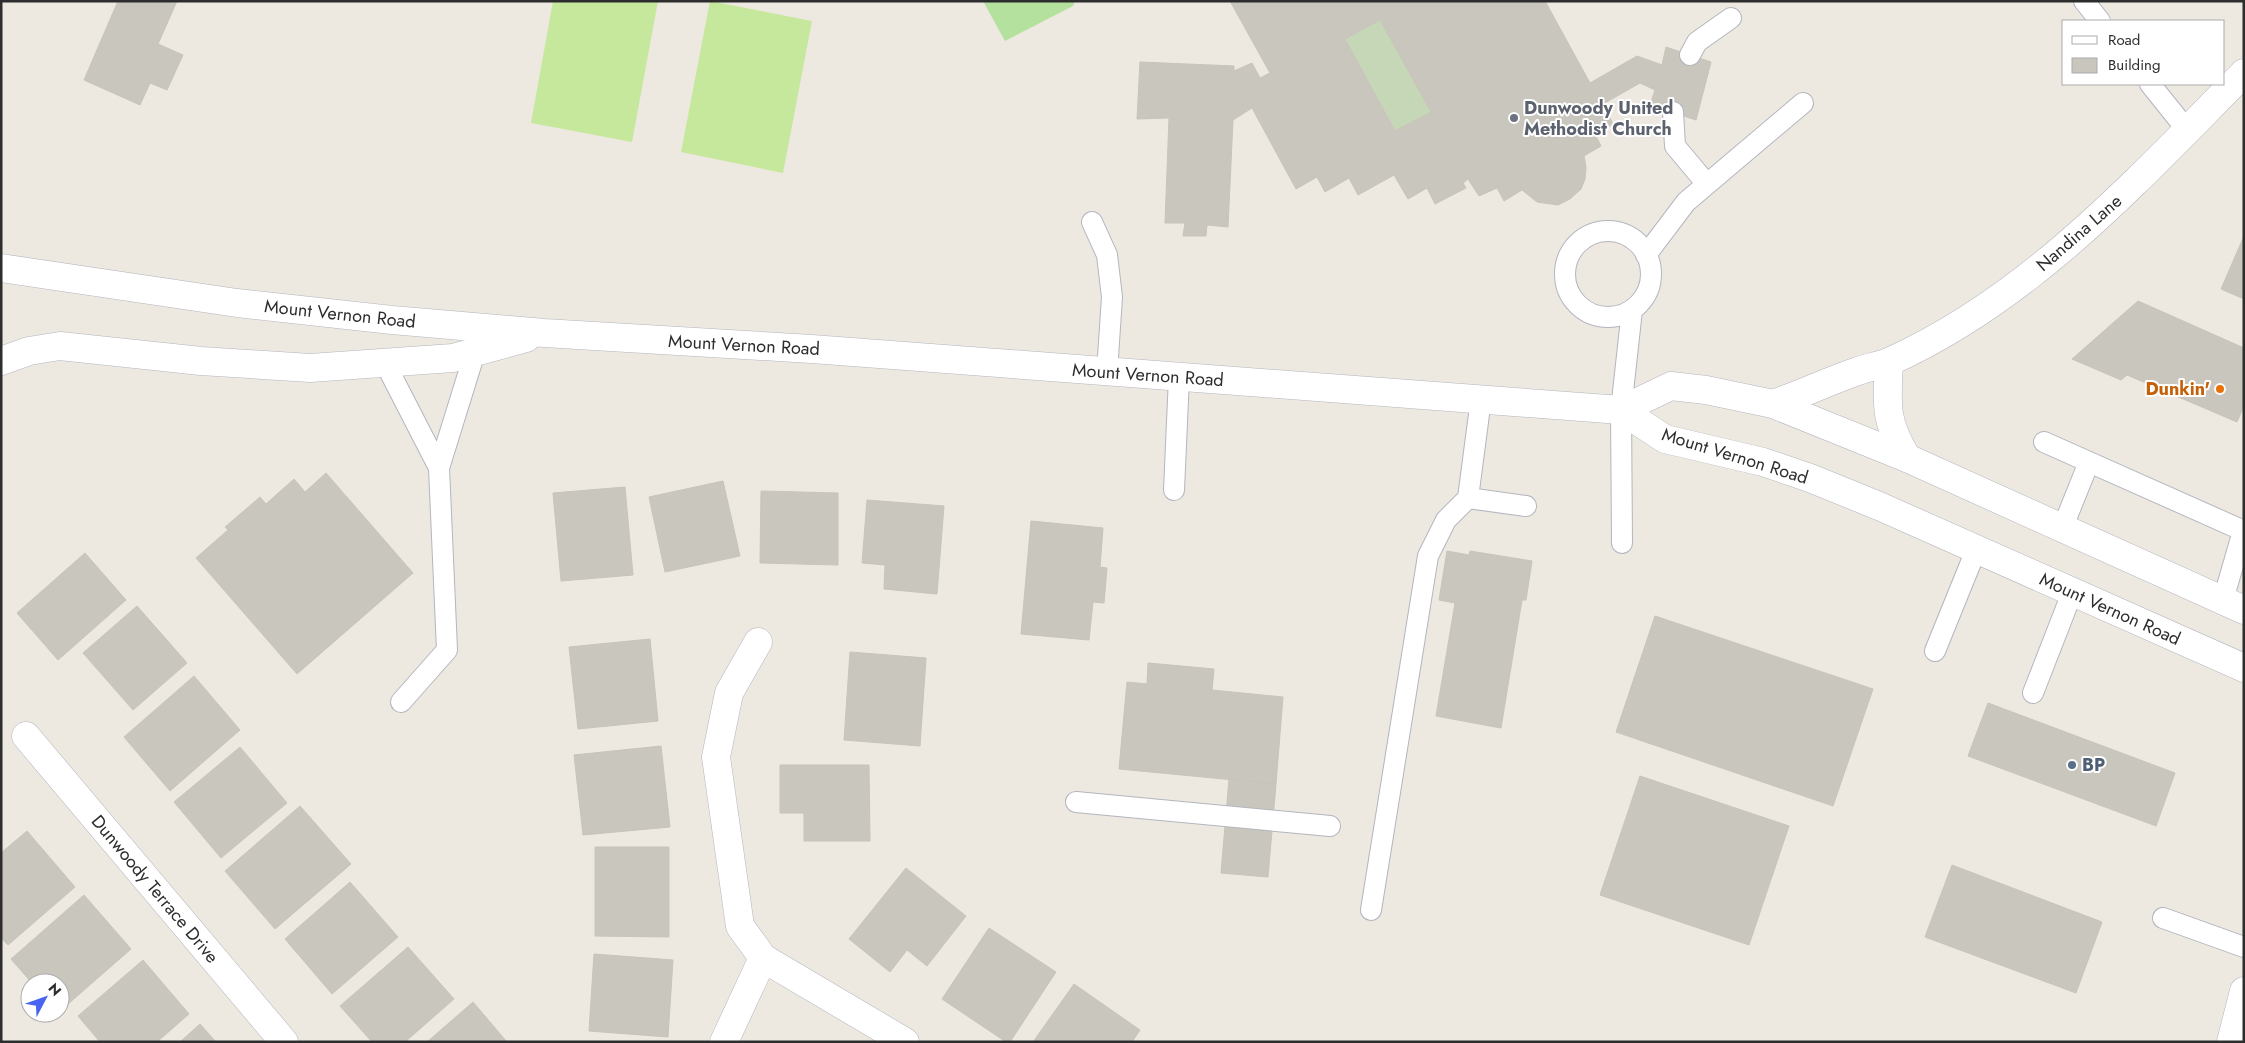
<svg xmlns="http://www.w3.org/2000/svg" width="2245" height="1043" viewBox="0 0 2245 1043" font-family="Jost,sans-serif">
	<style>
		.green { fill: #b5e19f }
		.cemetery { fill: #c6d7b8 }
		.pitch { fill: #c6e89c }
		.building { fill: #c9c6be; stroke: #c9c4b9; fill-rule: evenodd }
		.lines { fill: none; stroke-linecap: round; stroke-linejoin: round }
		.service-casing { stroke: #b3b6bf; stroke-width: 22 }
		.minor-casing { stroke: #b3b6bf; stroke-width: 29 }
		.tertiary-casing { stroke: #b3b6bf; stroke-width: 29 }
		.secondary-casing { stroke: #b3b6bf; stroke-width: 29 }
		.service { stroke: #fff; stroke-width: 20 }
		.minor { stroke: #fff; stroke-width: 28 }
		.tertiary { stroke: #fff; stroke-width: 28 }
		.secondary { stroke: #fff; stroke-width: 28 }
		.worship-dot { fill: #6b7280; stroke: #fff; stroke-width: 2 }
		.food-dot { fill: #e8710a; stroke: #fff; stroke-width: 2 }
		.service-dot { fill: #5c6f8a; stroke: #fff; stroke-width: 2 }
		.labels { text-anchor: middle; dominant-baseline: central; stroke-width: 4; stroke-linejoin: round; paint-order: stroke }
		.worship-label { font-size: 18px; font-weight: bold; fill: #5b616d; stroke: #fff; text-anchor: start }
		.street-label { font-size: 18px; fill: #2d2d2d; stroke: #fff }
		.food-label { font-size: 18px; font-weight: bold; fill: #c56008; stroke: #fff; text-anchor: end }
		.service-label { font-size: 18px; font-weight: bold; fill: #4e5e75; stroke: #fff; text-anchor: start }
	</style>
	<rect width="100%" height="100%" fill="#ede8e0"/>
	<path class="green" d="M983 1H1075L1073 6 1005 41Z"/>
	<path class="cemetery" d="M1380 20 1431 112 1395 131 1345 39Z"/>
	<path class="pitch" d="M553 1H658L632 142 531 123Z
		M710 1 812 21 783 173 681 152Z"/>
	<path class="building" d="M118 1H177L158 44 183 55 167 90 150 83 140 105 84 80Z
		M1230 1H1545L1590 83 1637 56 1662 65 1666 47 1711 62 1696 120 1650 105 1655 90 1640 83 1603 104 1613 124 1595 134 1601 146 1584 156 1586 167 1585 179 1581 189 1570 199 1558 205 1537 202 1522 190 1504 201 1497 188 1479 196 1468 179 1463 183 1466 188 1435 204 1427 188 1408 199 1394 175 1358 195 1349 178 1325 192 1317 177 1296 189 1252 108 1233 120 1228 227 1207 225 1206 236H1183L1185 223H1165L1169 118 1137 119 1140 62 1234 66V71L1252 63 1260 78 1270 73ZM1380 20 1431 112 1395 131 1345 39Z
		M2244 236V299L2221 289Z
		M2138 301 2244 348V406L2237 422 2127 375 2121 380 2072 359Z
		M326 473 413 573 297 674 196 558 228 530 225 527 260 497 266 504 294 479 305 492Z
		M723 481 740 556 665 572 649 497Z
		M625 487 633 575 561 581 553 493Z
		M761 491 838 493V565L760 563Z
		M867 500 944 506 937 594 884 589 885 565 862 563Z
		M1031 521 1103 528 1100 567 1107 568 1104 603 1093 602 1089 640 1021 634Z
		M1447 551 1469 555 1470 551 1532 561 1526 600H1522L1501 728 1436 716 1455 603 1439 600Z
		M85 553 126 600 58 660 17 613Z
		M137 606 187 663 133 710 83 653Z
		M1655 616 1873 689 1833 806 1616 732Z
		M650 639 658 721 578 729 569 647Z
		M850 652 926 658 920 746 844 740Z
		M1148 663 1214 669 1212 690 1283 697 1276 784 1119 769 1127 682 1147 684Z
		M194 676 240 730 170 791 124 737Z
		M1988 703 2175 773 2156 826 1968 756Z
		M661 746 670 827 583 835 574 755Z
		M240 747 287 803 221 858 174 802Z
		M780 765H869L870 841H804V813H780Z
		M1640 776 1789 826 1749 945 1600 895Z
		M1229 779 1276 784 1268 877 1221 873Z
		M300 806 351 864 275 929 225 871Z
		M27 831 75 887 8 945 1 938V853Z
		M595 847H669V937L595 936Z
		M1952 865 2102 922 2076 993 1925 937Z
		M906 868 966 916 927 966 907 950 890 972 849 939Z
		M350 882 398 937 332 994 285 939Z
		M84 895 131 949 60 1011V983H32L11 959Z
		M989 928 1056 972 1010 1042H1006L942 999Z
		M408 947 454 999 405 1042H372L340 1006Z
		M594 954 673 960 668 1037 589 1031Z
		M143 960 189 1014 157 1042H100L78 1016Z
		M1074 984 1140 1030 1132 1042H1033Z
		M473 1002 507 1042H427Z
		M200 1024 216 1042H180Z"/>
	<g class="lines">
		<defs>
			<path id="service" d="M2084 1 2100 21
				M1690 55 1697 42 1731 18
				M2150 84 2187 130
				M1673 112 1675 146 1706 183
				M1092 222 1107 255 1112 297 1107 372
				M1565 274a43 43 0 1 1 86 0a43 43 0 1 1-86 0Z
				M1646 255 1686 202 1803 103
				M385 363 439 468 475 352
				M2044 442 2244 531
				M1174 490 1179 377
				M1468 498 1526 506
				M2062 529 2089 462
				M1622 543 1621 410 1632 310
				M2223 600 2243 531
				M1935 651 1976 550
				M2033 693 2072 593
				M401 702 447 650 439 468
				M1076 802 1330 826
				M1371 910 1428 556 1446 520 1468 498 1481 399
				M2163 918 2244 947"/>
			<path id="minor" d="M1889 362C1887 404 1884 420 1907 458
				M1773 404C1802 394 1829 381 1858 371 1869 367 1880 366 1891 361 2032 297 2137 180 2244 73
				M758 642 729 693 716 757 740 926 763 958 905 1042
				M26 736 284 1042
				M724 1042 763 958"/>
			<path id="tertiary" d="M2231 1042 2244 991"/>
			<path id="secondary" d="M1 268 237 303 392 320 544 333 812 349 1621 410 1665 439 1763 462 1810 478 1879 506 2244 668
				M1 361 29 351 60 346 201 361 310 368 453 358 526 338
				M1621 410 1671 386 1706 390 1773 404 1907 458 2244 610"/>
		</defs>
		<use href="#service" class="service-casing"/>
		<use href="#minor" class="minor-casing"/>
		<use href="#tertiary" class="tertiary-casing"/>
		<use href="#secondary" class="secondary-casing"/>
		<use href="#service" class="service"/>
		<use href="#minor" class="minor"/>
		<use href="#tertiary" class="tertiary"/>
		<use href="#secondary" class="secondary"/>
	</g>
	<circle class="worship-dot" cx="1514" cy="118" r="5"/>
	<circle class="food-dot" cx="2220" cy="389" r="5"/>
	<circle class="service-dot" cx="2072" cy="765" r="5"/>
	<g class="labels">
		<g class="worship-label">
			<text x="1524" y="108">Dunwoody United<tspan x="1524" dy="21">Methodist Church</tspan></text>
		</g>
		<g class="street-label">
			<text transform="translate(2079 233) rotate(-41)">Nandina Lane</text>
			<text transform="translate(340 314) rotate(6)">Mount Vernon Road</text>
			<text transform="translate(744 345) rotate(3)">Mount Vernon Road</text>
			<text transform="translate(1148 375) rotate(4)">Mount Vernon Road</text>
			<text transform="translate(1735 456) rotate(17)">Mount Vernon Road</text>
			<text transform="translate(2110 609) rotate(24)">Mount Vernon Road</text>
			<text transform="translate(155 889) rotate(50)">Dunwoody Terrace Drive</text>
		</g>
		<g class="food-label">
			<text x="2210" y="389">Dunkin'</text>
		</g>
		<g class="service-label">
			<text x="2082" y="765">BP</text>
		</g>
	</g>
	<rect width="2245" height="1043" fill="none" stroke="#2d2d2d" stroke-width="5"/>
	<rect x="2062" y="20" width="162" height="65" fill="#ffffff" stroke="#ababab"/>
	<rect x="2072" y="36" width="25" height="8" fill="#ffffff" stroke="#ababab"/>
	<text x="2108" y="45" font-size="15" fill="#2d2d2d">Road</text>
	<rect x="2072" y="58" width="25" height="15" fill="#c9c6be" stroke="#ababab"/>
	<text x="2108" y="70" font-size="15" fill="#2d2d2d">Building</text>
	<g transform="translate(45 998) rotate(49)"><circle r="24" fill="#ffffff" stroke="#ababab"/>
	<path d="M0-4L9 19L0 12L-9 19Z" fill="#4865f2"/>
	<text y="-8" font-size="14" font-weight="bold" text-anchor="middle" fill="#2d2d2d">N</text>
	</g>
</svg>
